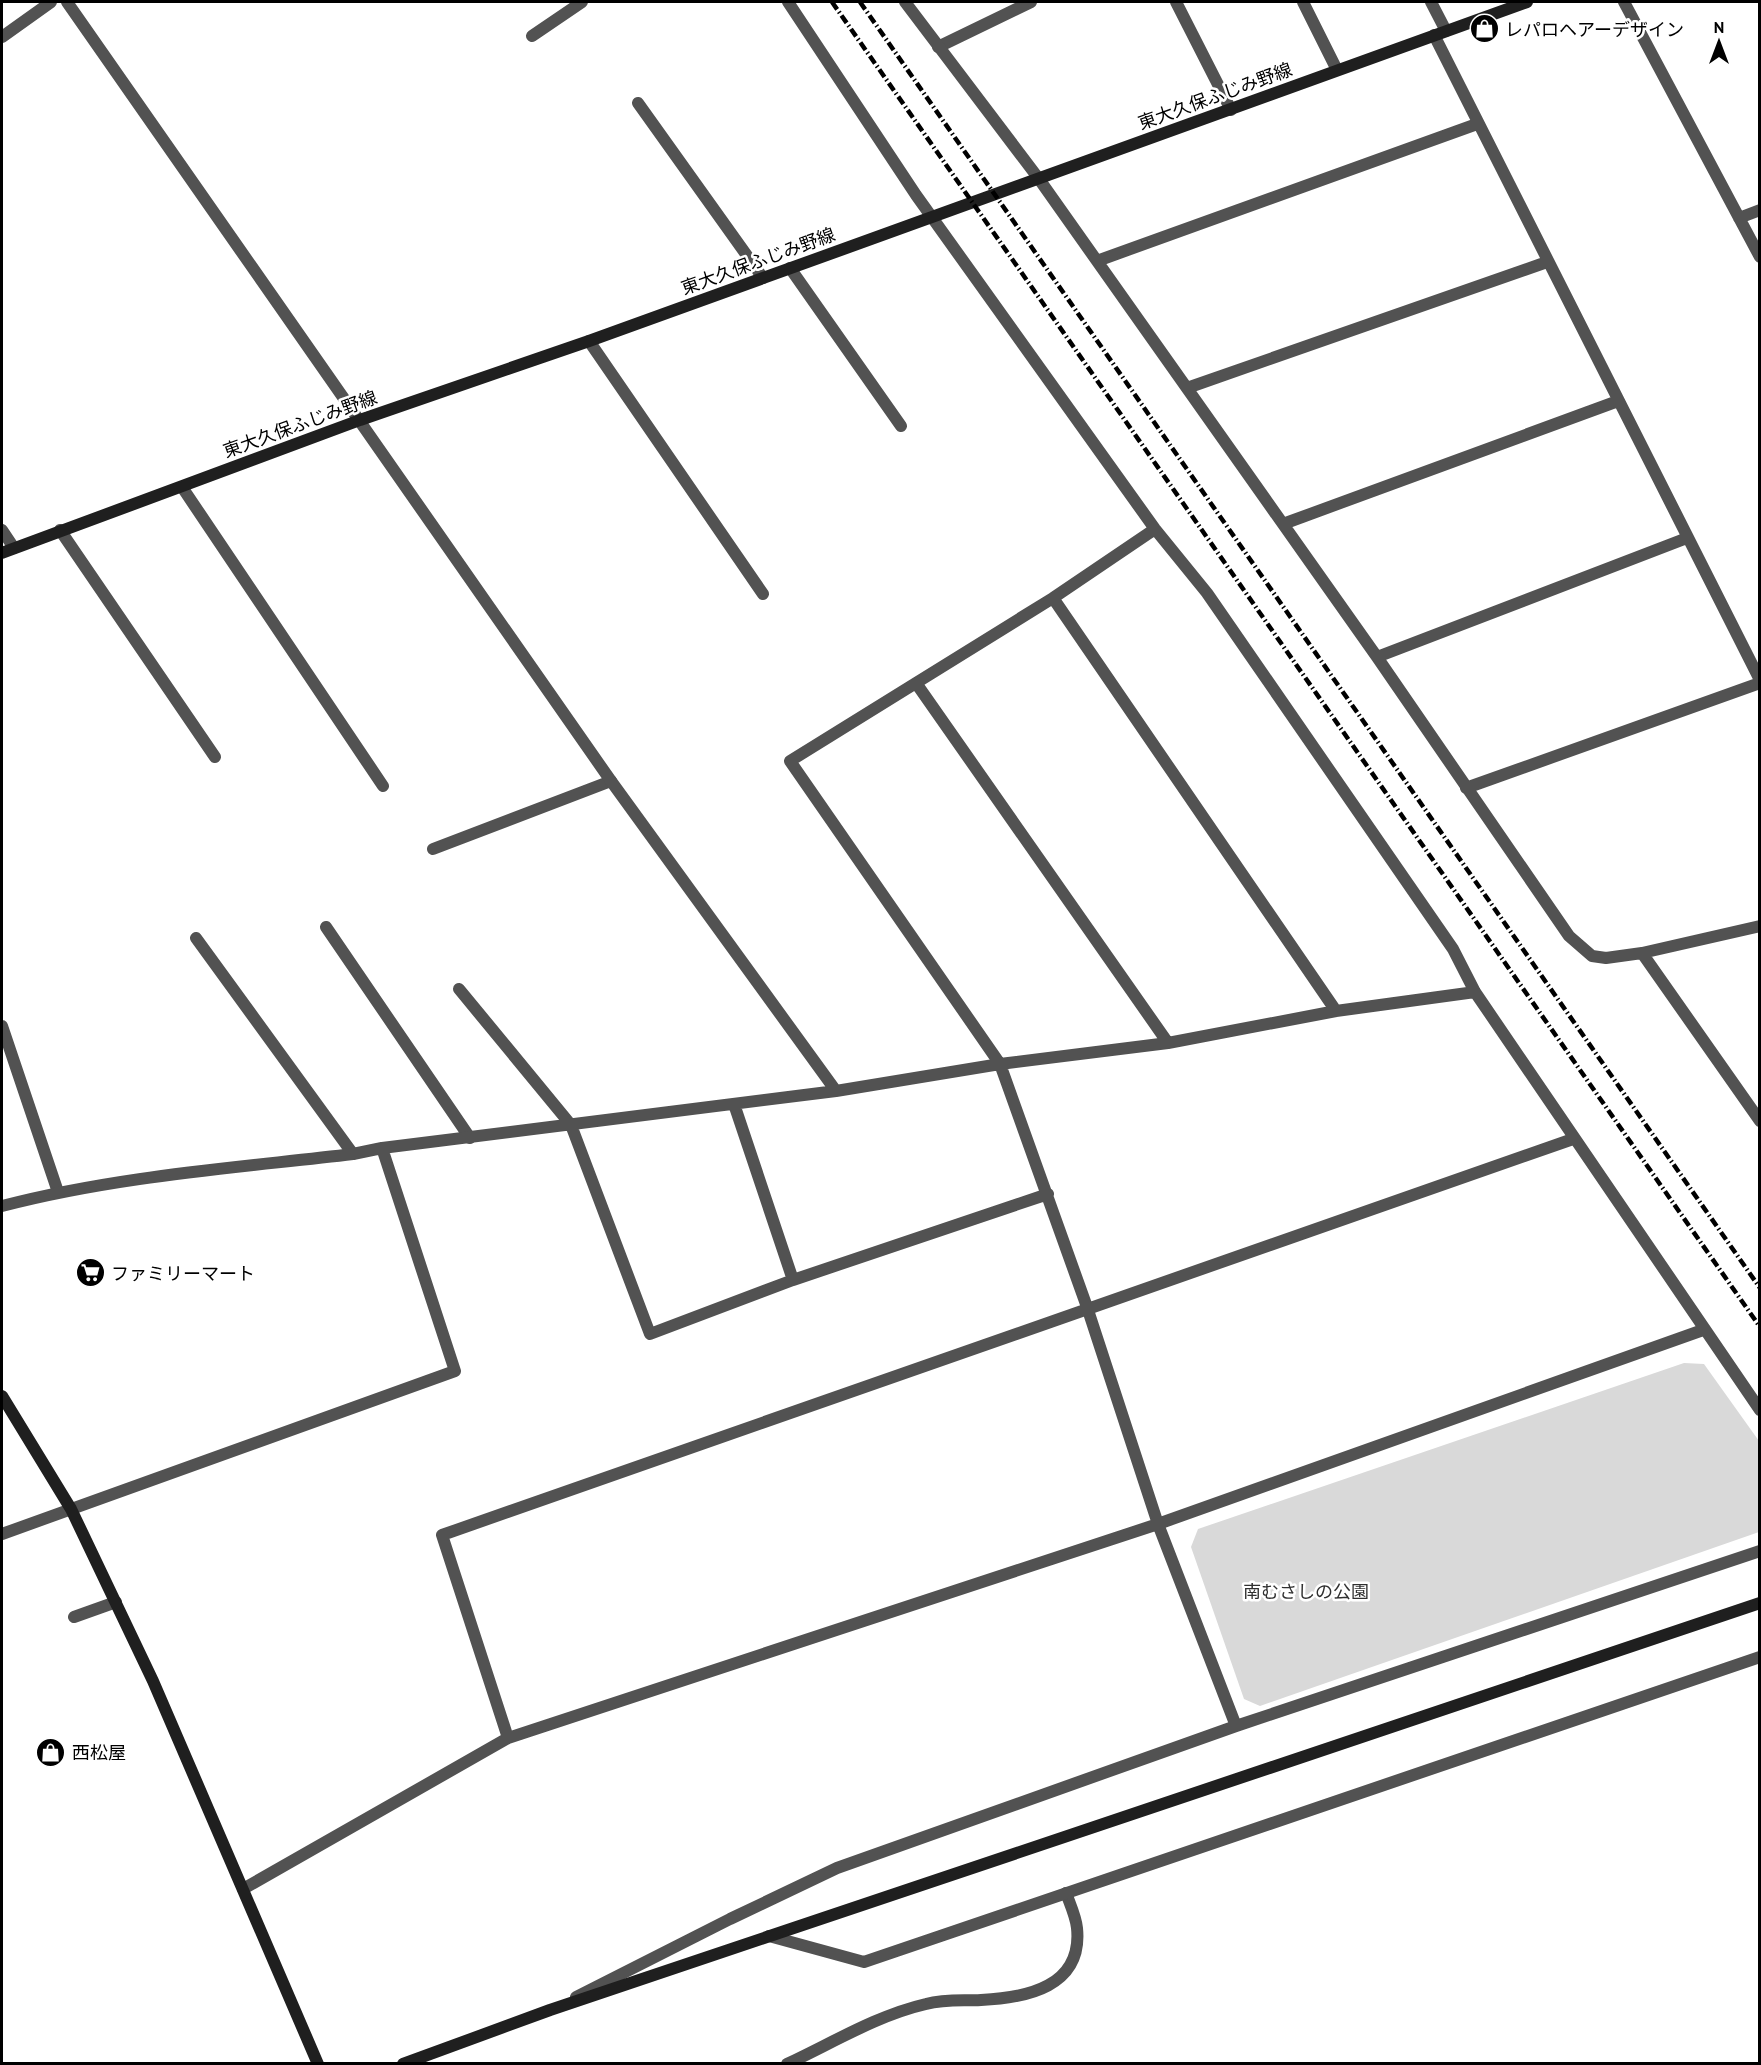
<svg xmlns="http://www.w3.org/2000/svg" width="1761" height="2065" viewBox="0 0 1761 2065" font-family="'PT Sans','Noto Sans JP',sans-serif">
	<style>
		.green { fill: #d9d9d9 }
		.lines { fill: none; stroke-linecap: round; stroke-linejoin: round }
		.lane { stroke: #525252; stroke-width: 12 }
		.street { stroke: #525252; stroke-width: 12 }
		.secondary { stroke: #1f1f1f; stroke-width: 12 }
		.rail { stroke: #000; stroke-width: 4.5; stroke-dasharray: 9 3 1.5 3; stroke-linecap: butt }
		.labels { text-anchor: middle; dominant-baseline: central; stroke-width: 5; stroke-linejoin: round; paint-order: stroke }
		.poi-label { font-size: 18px; fill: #000; stroke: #fff; text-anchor: start }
		.street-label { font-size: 18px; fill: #000; stroke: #fff }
		.park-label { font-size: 18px; fill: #303030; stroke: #fff }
	</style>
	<rect width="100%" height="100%" fill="#fff"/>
	<path class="green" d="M1684 1363 1704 1364 1759 1441V1532L1260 1706 1244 1699 1191 1547 1198 1529Z"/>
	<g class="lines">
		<path class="lane" d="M1303 2 1337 70
			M1431 2 1446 31
			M532 36 582 2
			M938 47 1031 2
			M638 103 763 278
			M790 268 901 426
			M589 341 763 594
			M182 487 383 786
			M2 530 14 548
			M60 530 215 757
			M433 849 611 781
			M326 927 470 1138
			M196 938 353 1154
			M2 1026 58 1192
			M74 1617 116 1602
			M787 2064C832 2043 878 2015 926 2004 945 1999 962 2001 981 2000 1026 1998 1083 1987 1077 1928 1076 1917 1070 1904 1066 1893"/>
		<path class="street" d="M67 2 611 781 836 1091
			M788 2 916 195 1155 529 1207 593 1453 949 1475 992 1760 1410
			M905 2 1039 179 1377 657 1569 936 1592 956 1606 958 1642 953 1760 926
			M1176 2 1231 110
			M1624 2 1760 257
			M1434 35 1760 680
			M2 37 51 2
			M1739 218 1760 210
			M1097 261 1477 124
			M1187 388 1547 262
			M1283 524 1618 401
			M1155 529 1053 598 790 761 1000 1064 1087 1307 1158 1524 1236 1726
			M1053 598 1336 1011
			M1377 657 1687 538
			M916 683 1168 1043
			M1466 788 1760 683
			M1642 953 1760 1121
			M459 989 571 1125 650 1334 793 1280 1048 1194
			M734 1104 793 1280
			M2 1206C117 1176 235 1168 353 1154L382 1148 836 1091 1000 1064 1168 1043 1336 1011 1475 992
			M2 1534 455 1371 382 1148
			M508 1738 442 1535 1573 1139
			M243 1889 508 1738 1158 1524 1703 1330
			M769 1936 864 1962 1760 1657
			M576 1997 730 1919 837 1868 1236 1726 1760 1551"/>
		<path class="secondary" d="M2 553 360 420 589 341 1527 2
			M2 1396 71 1509 153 1681 318 2064
			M403 2064 550 2010 1760 1603"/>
		<path class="rail" d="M832 2 1760 1327
			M860 2 1760 1288"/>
	</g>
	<defs>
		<symbol id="shop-disc" viewBox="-11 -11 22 22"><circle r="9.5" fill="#000" stroke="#fff"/><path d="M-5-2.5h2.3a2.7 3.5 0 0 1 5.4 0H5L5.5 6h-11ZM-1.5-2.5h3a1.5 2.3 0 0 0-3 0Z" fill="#fff"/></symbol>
		<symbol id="supermarket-disc" viewBox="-11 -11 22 22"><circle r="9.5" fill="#000" stroke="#fff"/><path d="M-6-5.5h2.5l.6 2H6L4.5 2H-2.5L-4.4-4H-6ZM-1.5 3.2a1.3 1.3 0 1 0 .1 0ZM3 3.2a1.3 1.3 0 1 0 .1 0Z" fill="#fff"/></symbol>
	</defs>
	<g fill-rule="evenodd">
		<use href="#shop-disc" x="1468" y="12" width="33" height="33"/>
		<use href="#supermarket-disc" x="74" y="1256" width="33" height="33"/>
		<use href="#shop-disc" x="34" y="1736" width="33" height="33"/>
	</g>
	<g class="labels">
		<g class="poi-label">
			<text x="1505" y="29">レパロヘアーデザイン</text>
			<text x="111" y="1273">ファミリーマート</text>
			<text x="72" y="1752">西松屋</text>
		</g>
		<g class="street-label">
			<text transform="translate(1215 96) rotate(-20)">東大久保ふじみ野線</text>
			<text transform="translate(758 261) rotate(-20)">東大久保ふじみ野線</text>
			<text transform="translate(300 424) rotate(-20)">東大久保ふじみ野線</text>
		</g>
		<g class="park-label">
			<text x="1306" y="1591">南むさしの公園</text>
		</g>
	</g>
	<rect width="1761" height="2065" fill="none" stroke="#000000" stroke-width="6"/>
	<g transform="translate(1719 42)" stroke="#ffffff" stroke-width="4.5" paint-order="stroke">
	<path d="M0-4.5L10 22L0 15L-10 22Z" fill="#000000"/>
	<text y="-9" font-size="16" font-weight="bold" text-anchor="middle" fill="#000000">N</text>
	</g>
</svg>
